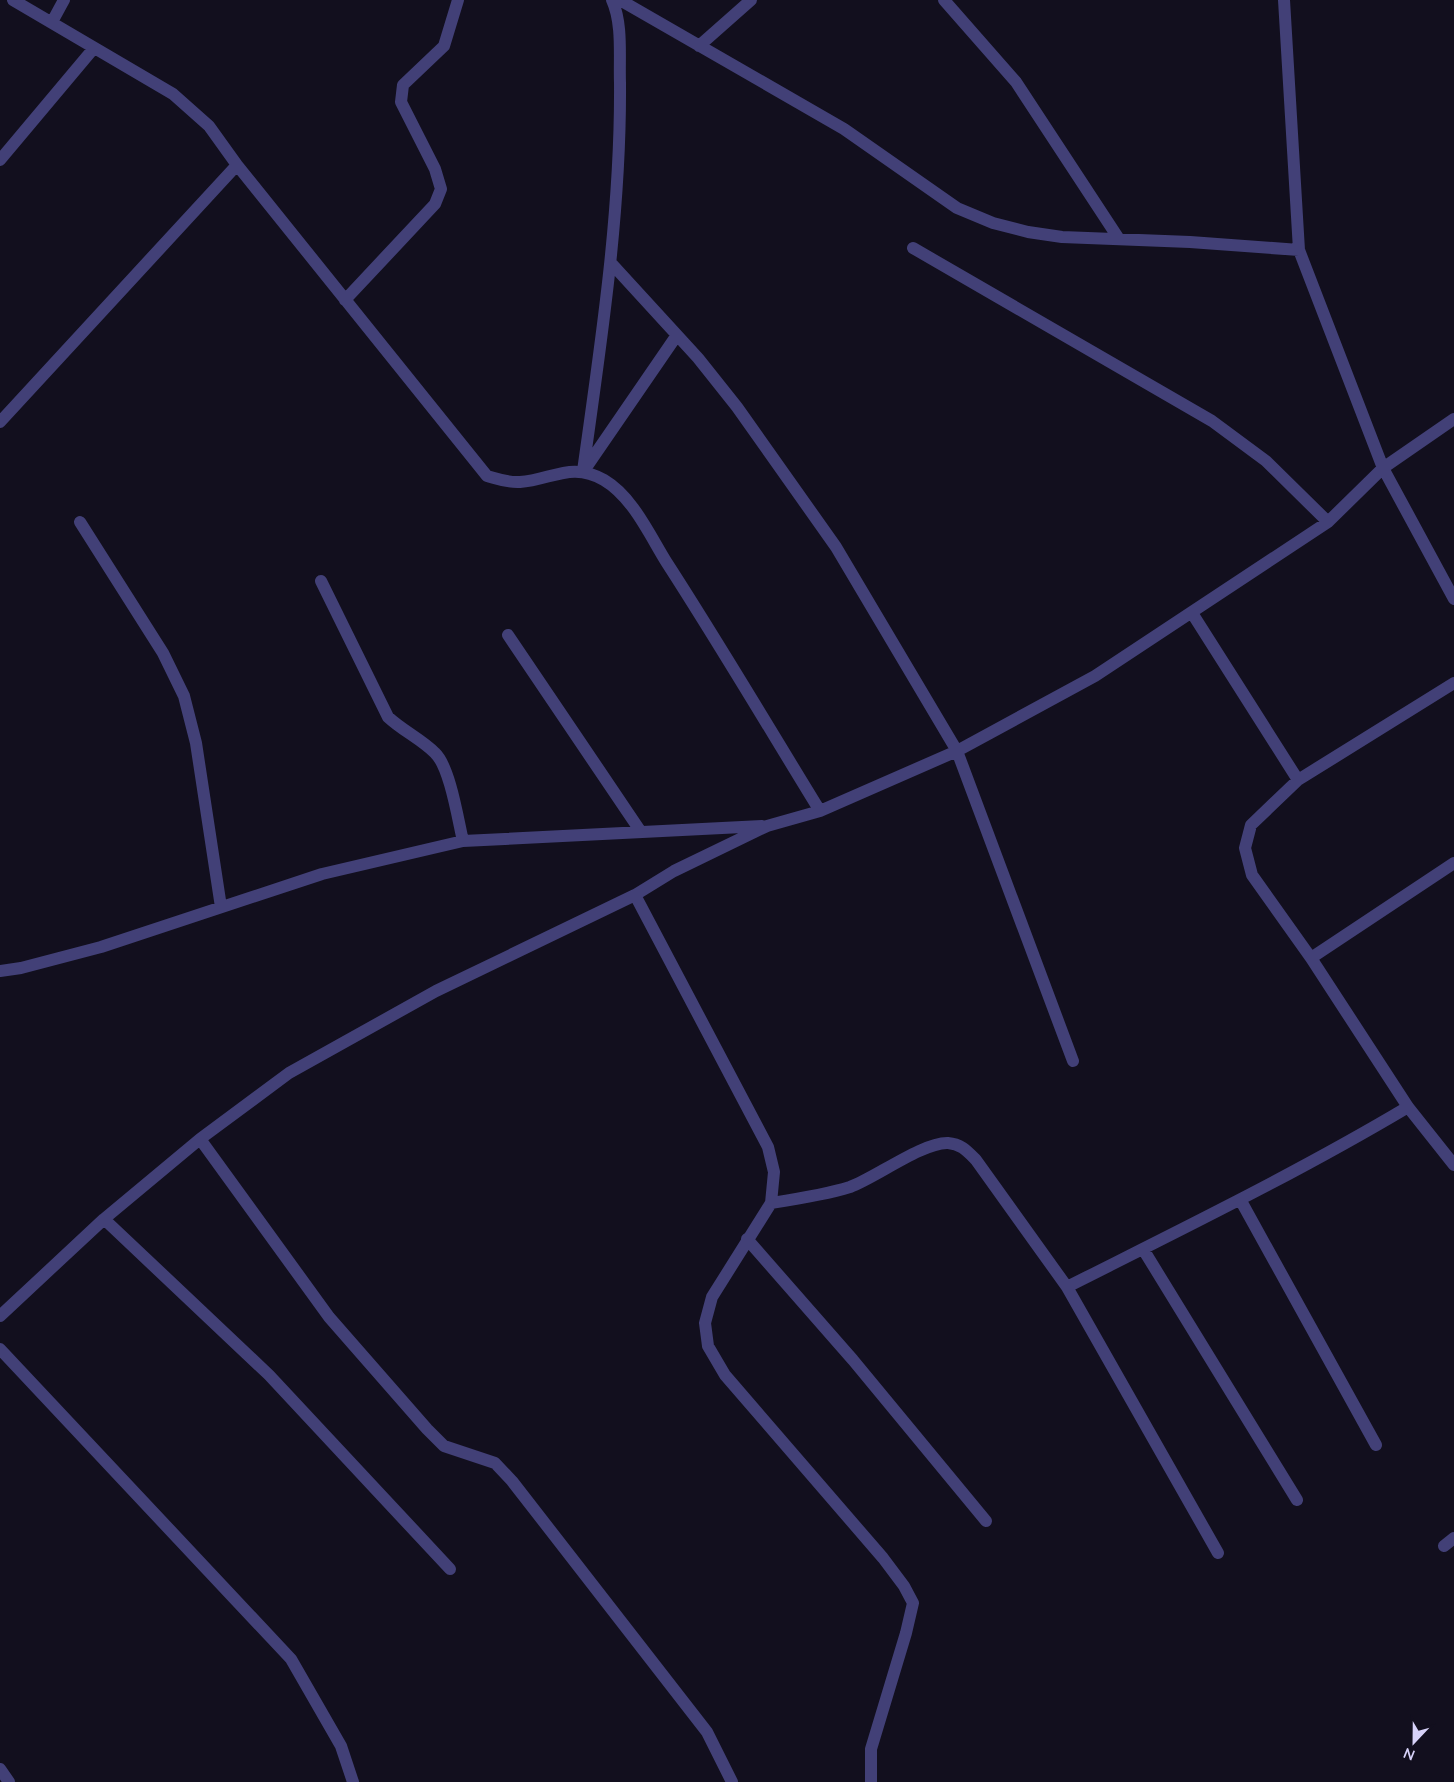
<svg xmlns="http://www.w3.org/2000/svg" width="1454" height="1782" viewBox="0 0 1454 1782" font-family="Lato,sans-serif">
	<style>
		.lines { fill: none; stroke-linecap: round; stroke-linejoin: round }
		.minor { stroke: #424077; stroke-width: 12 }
	</style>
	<rect width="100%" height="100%" fill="#120f1e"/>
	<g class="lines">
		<path class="minor" d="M13 0 173 94 209 126 237 165 487 476C498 479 508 483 520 482 551 480 572 461 604 480 633 497 650 536 667 563 720 645 769 728 820 811
			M620 0 844 129 957 208 993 223 1028 232 1062 237 1190 242 1299 250
			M944 0 1016 82 1119 239
			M1284 0 1299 250 1383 468 1454 599
			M52 22 64 0
			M699 46 751 0
			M0 160 94 48
			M913 248 1212 421 1266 461 1328 522
			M611 263 698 358 737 407 836 547 957 751 1073 1061
			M345 300 435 204 441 189 435 169 401 102 403 85 444 46 458 0
			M0 422 237 165
			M585 469 677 335
			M583 471C601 342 621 213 620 83 619 57 623 24 612 0
			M80 522 163 653 184 696 196 743 221 907
			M321 581 388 717C403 731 421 739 435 753 450 767 458 820 463 841
			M1192 613 1298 780
			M508 635 641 832
			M1454 683 1298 780 1251 825 1245 848 1252 875 1311 958 1408 1107 1454 1165
			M635 895 768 1147 774 1172 771 1203 712 1297 705 1323 708 1346 725 1375 883 1558 904 1586 913 1603 906 1633 871 1749V1782
			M1311 958 1454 863
			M0 971 21 968 101 947 322 874 463 841 762 826
			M200 1139 329 1317 427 1429 444 1446 495 1463 512 1481 707 1732 732 1782
			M1241 1201 1376 1445
			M771 1203C797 1199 824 1195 850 1187 875 1178 923 1142 948 1143 961 1144 967 1151 976 1160L1067 1287 1218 1553
			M104 1219 269 1375 450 1569
			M747 1239 853 1360 986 1521
			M1143 1249 1297 1500
			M1067 1287C1182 1229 1297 1173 1408 1107
			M0 1316 104 1219 200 1139 289 1073 436 991 635 895 674 871 767 826 820 811 957 751 1095 676 1328 522 1383 468 1454 419
			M0 1349 291 1659 341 1746 353 1782
			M1444 1546 1454 1538
			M0 1769 9 1782"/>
	</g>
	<g transform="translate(1414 1742) rotate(202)" stroke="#120f1e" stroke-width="4" paint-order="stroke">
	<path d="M0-4L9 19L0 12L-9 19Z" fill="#d7d2f9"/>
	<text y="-8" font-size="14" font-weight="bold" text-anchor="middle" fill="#d7d2f9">N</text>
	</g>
</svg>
